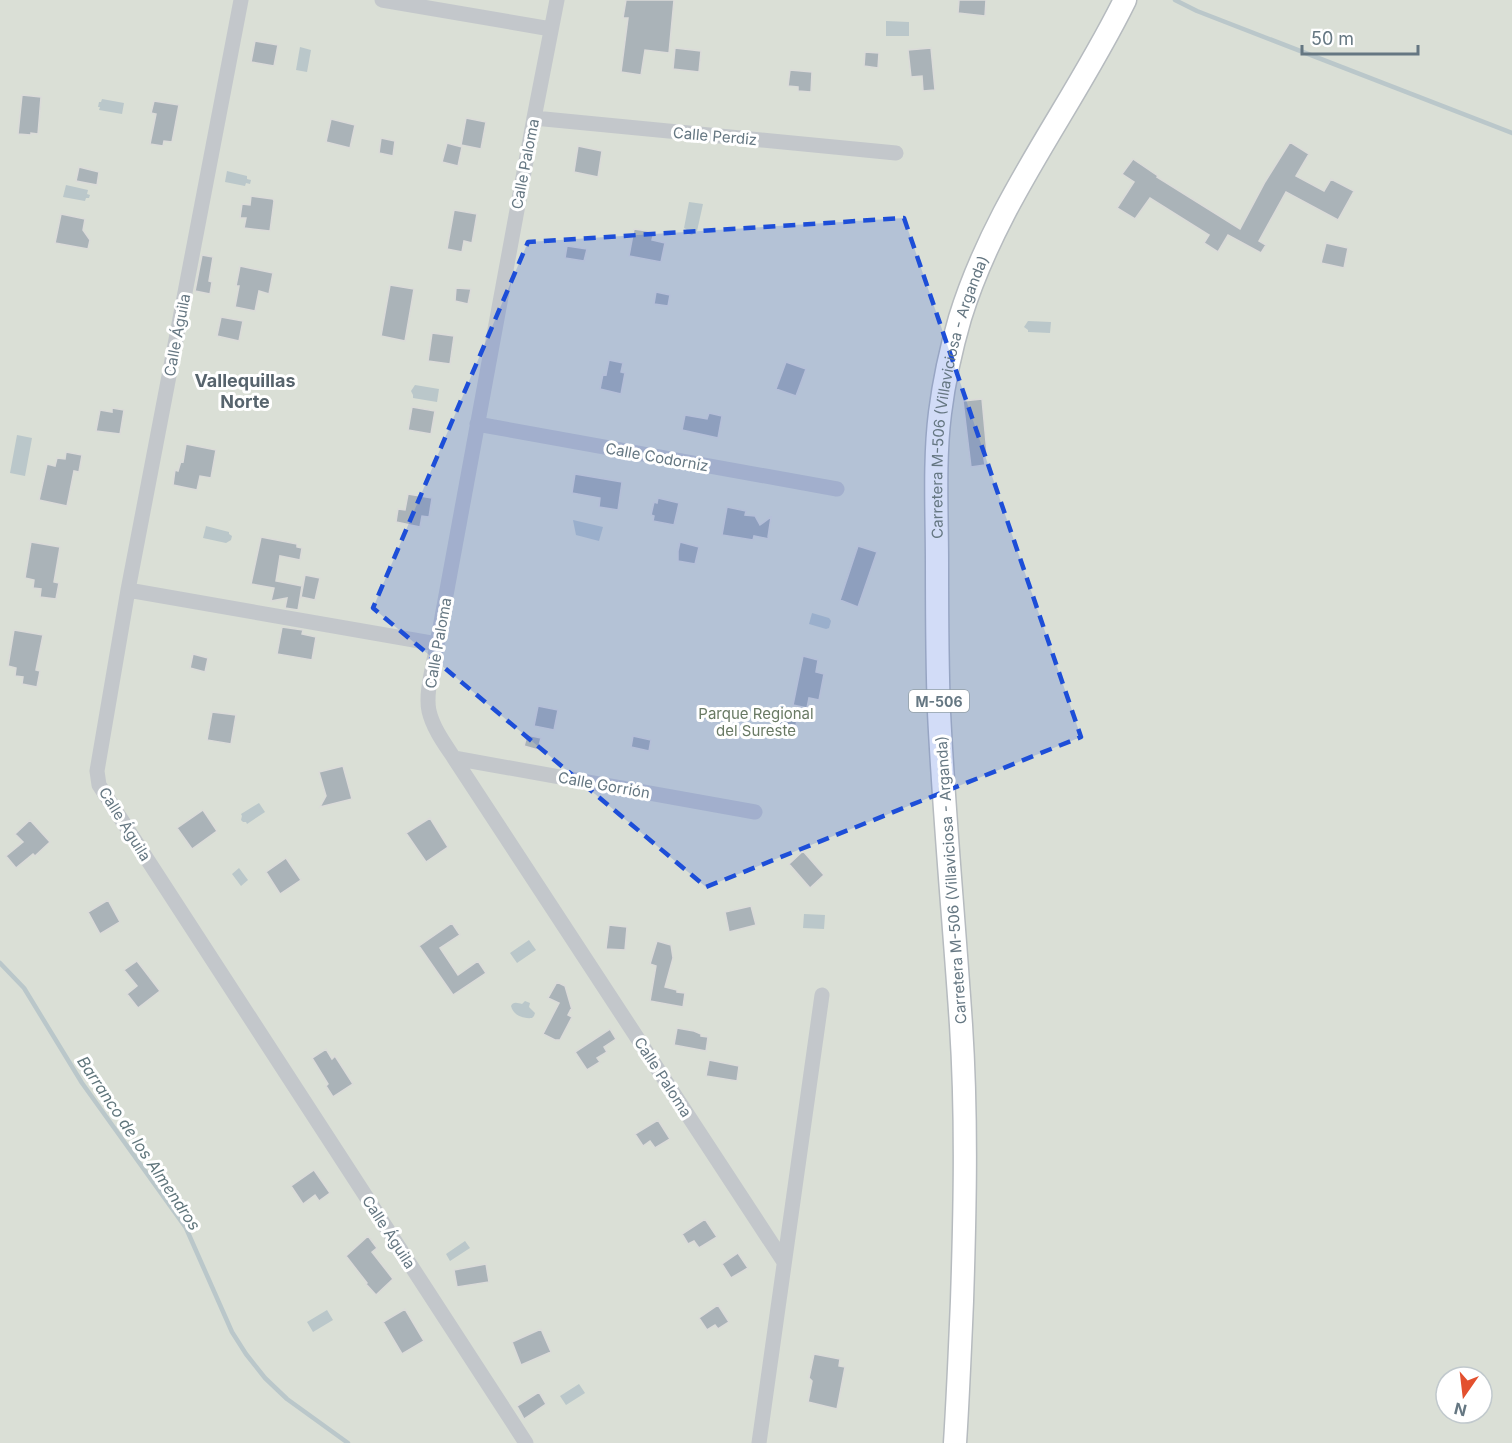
<svg xmlns="http://www.w3.org/2000/svg" width="1512" height="1443" viewBox="0 0 1512 1443" font-family="Inter,sans-serif">
	<style>
		.green { fill: #dadfd6; fill-rule: evenodd }
		.water { fill: #bac7ca }
		.lines { fill: none; stroke-linecap: round; stroke-linejoin: round }
		.stream { stroke: #bac7ca; stroke-width: 4.5 }
		.building { fill: #aab3b8; stroke: #dbdbd9; stroke-width: 1.5 }
		.primary-casing { stroke: #b6bbbf; stroke-width: 25 }
		.street { stroke: #c3c7cb; stroke-width: 15 }
		.primary { stroke: #fff; stroke-width: 22 }
		.marked { fill: #1d4ed8; fill-opacity: 0.2; stroke: #1d4ed8; stroke-width: 4.5; stroke-dasharray: 12 8; stroke-linejoin: round }
		.labels { text-anchor: middle; dominant-baseline: central; stroke-width: 6; stroke-linejoin: round; paint-order: stroke }
		.shield { fill: #fff; stroke: #93a0a8; stroke-width: 1.5 }
		.shield-label { font-size: 14px; font-weight: bold; fill: #657782 }
		.street-label { font-size: 15px; fill: #657782; stroke: #fff }
		.park-label { font-size: 15px; fill: #697a64; stroke: #fff }
		.water-label { font-size: 16px; font-style: italic; fill: #60767c; stroke: #fff }
		.quarter-label { font-size: 18px; font-weight: bold; fill: #57646d; stroke: #fff }
	</style>
	<rect width="100%" height="100%" fill="#faf9f7"/>
	<path class="green" d="M0 0H1512V1443H0ZM1446 1377H1482V1413H1446Z"/>
	<path class="water" d="M886 21 909 22V36H886Z
		M300 47 311 50 307 72 296 70Z
		M102 99 124 103 122 114 99 110 100 107H98L99 102H101Z
		M227 171 247 176V179L251 180 250 184 246 183 245 186 225 182Z
		M66 185 88 190 87 194 90 195 89 198H86L85 201 63 197Z
		M689 202 703 204 697 231H696L692 235 689 234 686 229 684 228Z
		M1028 321 1051 322 1050 333 1028 332V330L1024 327Z
		M415 385 439 389 437 402 413 398V395L411 391Z
		M17 435 32 438 25 476 10 473Z
		M573 520 603 527 599 541 576 535Z
		M206 526 229 532V534L232 536 231 540 226 543 203 538Z
		M812 613 829 618 831 621 829 628 826 629 809 624Z
		M259 803 265 812 247 824 246 822H243L241 820 242 816 241 814Z
		M239 868 248 880 241 886 232 874Z
		M804 914 825 915 824 929 803 928Z
		M529 940 536 950 517 963 510 953Z
		M525 1001 530 1003 529 1007 535 1013 534 1016 532 1018C523 1019 513 1015 511 1006 513 1001 518 1003 522 1004Z
		M465 1241 470 1248 450 1261 446 1254Z
		M327 1310 333 1320 313 1332 307 1322Z
		M579 1384 585 1393 566 1405 560 1396Z"/>
	<g class="lines">
		<path class="stream" d="M1175 0 1197 11 1512 133
			M0 963 24 988 82 1083 186 1228 232 1332 246 1354 265 1378 287 1399 348 1443"/>
	</g>
	<path class="building" d="M626 0H674L669 53 645 50 641 75 621 72 628 18H623Z
		M959 0H986L985 16 958 13Z
		M255 41 278 45 274 66 251 62Z
		M675 48 701 51 699 72 673 69Z
		M931 48 935 90 923 91 922 76 911 77 908 50Z
		M865 52 879 53 878 68 864 66Z
		M790 70 812 72 811 92 798 91V87L788 86Z
		M22 95 41 97 38 134 31 133V135L18 134Z
		M154 101 179 105 172 142 164 141 163 146 150 144 156 114 151 113Z
		M466 118 486 122 481 149 461 145Z
		M331 119 355 125 350 148 326 142Z
		M381 138 395 141 393 156 379 153Z
		M1290 142 1309 154 1296 176 1324 191 1331 179 1354 191 1338 220 1286 192 1259 241 1266 245 1261 253 1228 235 1218 252 1204 243 1209 235 1150 198 1135 219 1117 208 1134 182 1122 174 1133 159 1158 176 1157 177 1240 229 1265 182Z
		M447 143 462 147 458 166 442 162Z
		M578 146 602 151 598 177 574 172Z
		M79 167 99 172 97 185 76 181Z
		M251 196 273 199 274 201 270 231 244 228 246 218H240L242 204 250 205Z
		M454 210 477 214 472 243 464 241 462 252 447 249Z
		M61 214 85 219 83 230 90 240 88 249 55 243Z
		M634 229 654 232 652 240 665 243 661 262 629 256Z
		M1326 243 1348 248 1344 268 1321 263Z
		M567 246 587 249 584 261 565 258Z
		M202 255 213 257 209 281 212 282 210 294 195 291Z
		M240 266 273 273 269 294 259 291 255 311 235 307 239 286H236Z
		M390 285 414 289 405 341 381 336Z
		M456 288 471 289 468 304 455 301Z
		M656 292 670 295 668 306 654 304Z
		M221 317 243 321 239 341 217 336Z
		M432 333 454 336 450 364 428 361Z
		M609 360 623 363 621 372 625 373 621 394 600 389 603 374 606 375Z
		M786 362 806 369 796 396 776 389Z
		M982 399 987 453H983L985 465 971 467 963 401Z
		M412 407 435 411 431 434 408 430Z
		M112 408 124 410 120 434 96 431 100 410 112 412Z
		M709 413 722 416 718 438 682 430 685 415 707 419Z
		M186 444 216 450 211 478 200 476 197 490 173 485 175 470 178 471 181 461 183 462Z
		M66 452 82 455 79 472 74 471 67 506 39 500 47 464 55 466 57 458 65 459Z
		M575 474 622 482 618 510 599 507 600 498 572 493Z
		M408 494 432 498 429 517 422 516 420 527 396 522 398 509 405 510Z
		M658 498 679 503 674 525 653 521 654 516 651 515 654 502 657 503Z
		M727 507 746 511 745 515 755 516 760 525 771 517 768 537 769 539 754 536 753 540 722 535Z
		M261 537 297 544V547L302 548 300 560 280 556 276 581 302 586 298 610 285 608 287 598 271 601 274 588 251 584Z
		M31 542 60 547 54 582 59 583 56 599 40 597 41 589 33 588 34 580 25 578Z
		M680 542 699 547 695 564 678 561V551Z
		M858 546 877 552 858 607 840 600Z
		M305 575 320 578 315 600 301 597Z
		M282 627 303 630 302 634 316 637 312 660 277 654Z
		M14 630 43 635 36 670 40 671 37 687 22 684 23 677 15 676 16 668 8 666Z
		M193 654 208 658 205 672 190 668Z
		M803 656 818 660 816 672 824 674 819 700 809 698 807 708 793 705Z
		M538 706 558 710 554 730 534 726Z
		M212 712 236 715 231 744 207 740Z
		M780 716 797 719 794 738 777 735Z
		M527 735 541 738 538 750 524 746Z
		M633 736 651 740 649 751 631 747Z
		M343 766 352 799 320 807 326 796 319 772Z
		M203 810 217 831 192 849 177 828Z
		M430 818 448 847 426 862 406 833Z
		M30 820 50 842 35 856 33 854 16 868 6 856 23 842 15 834Z
		M803 851 824 875 810 888 789 864Z
		M286 858 301 880 280 894 266 872Z
		M108 900 120 922 100 934 88 912Z
		M751 906 756 925 729 932 725 912Z
		M452 923 460 935 440 948 458 975 478 961 486 973 453 995 419 946Z
		M609 925 627 927 625 950 606 949Z
		M657 941 671 945 673 958 665 987 677 990V992L685 993 683 1007 650 1001 656 966 650 964Z
		M137 961 160 991 138 1008 127 994 137 986 124 970Z
		M557 982 565 986 572 1010 571 1009 568 1015 572 1017 560 1040H555L543 1034 559 1003 548 998Z
		M677 1028 694 1031 701 1034V1036L708 1037 706 1051 674 1045Z
		M610 1029 616 1039 604 1047 607 1052 597 1058 600 1062 587 1070 575 1052Z
		M326 1049 332 1059 335 1056 353 1084 333 1097 326 1086 328 1084 312 1058Z
		M709 1060 739 1066 737 1081 706 1076Z
		M658 1120 670 1139 655 1148 650 1141 643 1146 635 1134Z
		M314 1170 330 1193 319 1201 315 1195 303 1204 291 1186Z
		M705 1219 717 1237 699 1248 694 1241 688 1244 682 1234Z
		M368 1236 377 1248 372 1252 393 1279 376 1295 366 1284 367 1283 346 1256Z
		M738 1253 748 1268 731 1278 722 1264Z
		M486 1264 489 1282 457 1287 454 1270Z
		M718 1305 729 1322 718 1329 715 1325 707 1330 699 1318Z
		M405 1309 424 1341 402 1354 383 1322Z
		M541 1329 551 1352 521 1365 512 1342Z
		M814 1354 840 1359 839 1366 845 1367 837 1409 808 1402 812 1381 809 1378Z
		M539 1392 546 1404 524 1419 517 1406Z"/>
	<g class="lines">
		<defs>
			<g id="primary">
				<path id="s1" d="M955 1443C958 1396 960 1349 962 1301 965 1209 967 1117 961 1025 954 920 944 816 939 712 937 662 937 612 937 562 937 514 934 460 940 413 944 381 951 349 960 318 996 201 1072 108 1125 0"/>
			</g>
		</defs>
		<use href="#primary" class="primary-casing"/>
		<path class="street" d="M241 0 128 590 97 771 99 785 526 1443
			M382 0 551 29
			M557 0 534 118 437 644C434 664 425 692 429 711 433 728 444 743 454 758L784 1262
			M534 118 896 153
			M477 424 837 489
			M128 590 437 644
			M454 758 755 812
			M759 1443 822 995"/>
		<use href="#primary" class="primary"/>
	</g>
	<path class="marked" d="M904 218 1081 737 706 887 373 608 528 242Z"/>
	<g class="labels">
		<rect class="shield" x="909" y="690" width="60" height="22" rx="4.5"/>
		<g class="shield-label">
			<text x="939" y="701">M-506</text>
		</g>
		<g class="street-label">
			<text transform="translate(715 136) rotate(5)">Calle Perdiz</text>
			<text transform="translate(525 164) rotate(-79)">Calle Paloma</text>
			<text transform="translate(177 335) rotate(-79)">Calle Águila</text>
			<text stroke="none"><textPath href="#s1" startOffset="1050">Carretera M-506 (Villaviciosa - Arganda)</textPath></text>
			<text transform="translate(657 457) rotate(10)">Calle Codorniz</text>
			<text transform="translate(438 643) rotate(-80)">Calle Paloma</text>
			<text transform="translate(604 785) rotate(10)">Calle Gorrión</text>
			<text transform="translate(125 824) rotate(58)">Calle Águila</text>
			<text transform="translate(951 880) rotate(-94)">Carretera M-506 (Villaviciosa - Arganda)</text>
			<text transform="translate(663 1077) rotate(57)">Calle Paloma</text>
			<text transform="translate(389 1232) rotate(57)">Calle Águila</text>
		</g>
		<g class="park-label">
			<text x="756" y="713">Parque Regional<tspan x="756" dy="17">del Sureste</tspan></text>
		</g>
		<g class="water-label">
			<text transform="translate(139 1143) rotate(56)">Barranco de los Almendros</text>
		</g>
		<g class="quarter-label">
			<text x="245" y="380">Vallequillas<tspan x="245" dy="21">Norte</tspan></text>
		</g>
	</g>
	<g transform="translate(1464 1395) rotate(194)"><circle r="28" fill="#ffffff" stroke="#c1c9cd" stroke-width="1.5"/>
	<path d="M0-4.5L10 22L0 15L-10 22Z" fill="#e3502e"/>
	<text y="-9" font-size="16" font-weight="bold" text-anchor="middle" fill="#657782">N</text>
	</g>
	<path d="M1302 45v9h116v-9" fill="none" stroke="#657782" stroke-width="3"/>
	<text x="1311" y="45" font-size="18" fill="#657782" stroke="#ffffff" stroke-width="4.5" paint-order="stroke">50 m</text>
</svg>
